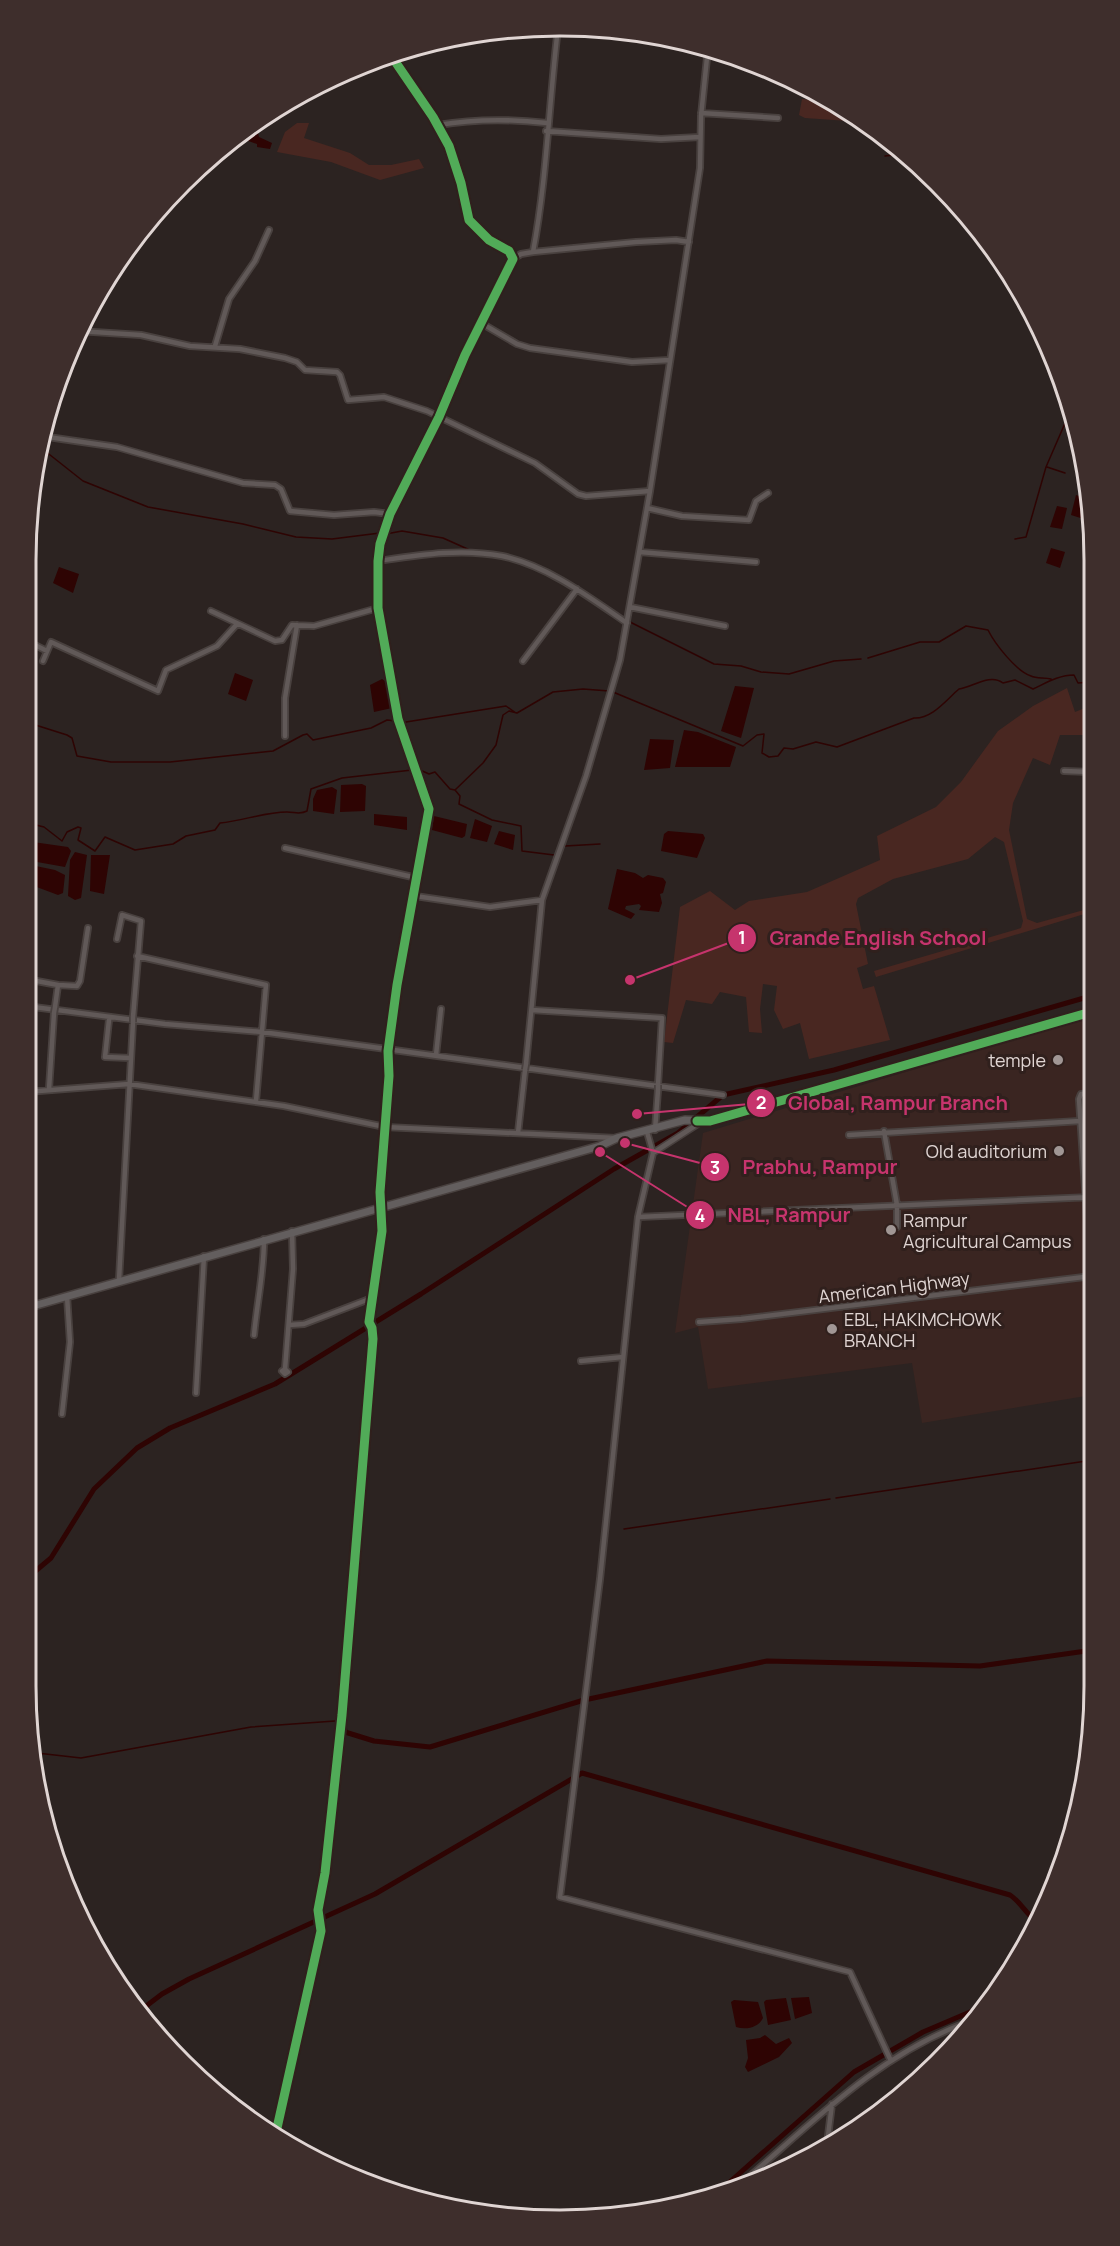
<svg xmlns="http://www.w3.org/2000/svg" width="1120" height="2246" viewBox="0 0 1120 2246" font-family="Manrope,sans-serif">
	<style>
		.built { fill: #3a2521 }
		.green { fill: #492721 }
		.water { fill: #2e0403 }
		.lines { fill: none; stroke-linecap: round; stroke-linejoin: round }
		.stream { stroke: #2e0403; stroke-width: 1.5 }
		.canal { stroke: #2e0403; stroke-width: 5 }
		.street-casing { stroke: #49413f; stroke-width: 8 }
		.secondary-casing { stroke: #49413f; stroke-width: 10 }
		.street { stroke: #615958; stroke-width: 4.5 }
		.secondary { stroke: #635e5e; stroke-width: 7 }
		.street-bridge-casing { stroke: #49413f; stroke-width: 8; stroke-linecap: butt }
		.street-bridge { stroke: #615958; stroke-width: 4.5 }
		.cycleway-casing { stroke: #30201d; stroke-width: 13 }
		.cycleway { stroke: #51ab58; stroke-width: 9 }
		.poi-dot { fill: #a19795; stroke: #30201d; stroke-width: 2 }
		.labels { text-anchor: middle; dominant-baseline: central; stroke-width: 6; stroke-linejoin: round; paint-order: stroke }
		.poi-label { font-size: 18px; fill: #e0d5d3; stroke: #30201d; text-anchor: end }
		.street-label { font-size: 18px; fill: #e0d5d3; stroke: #30201d }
		.rim { fill: none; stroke: #e0d5d3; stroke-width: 3 }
		.leader { fill: none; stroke: #c6346d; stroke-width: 2 }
		.callout-dot { fill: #c6346d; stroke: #30201d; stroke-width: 2 }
		.mark-label { font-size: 18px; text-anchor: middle; font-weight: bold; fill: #fff }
		.callout-label { font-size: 20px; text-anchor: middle; font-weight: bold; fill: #c6346d; stroke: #30201d; stroke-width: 6; stroke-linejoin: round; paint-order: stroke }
	</style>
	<rect width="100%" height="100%" fill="#2c2321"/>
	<path class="built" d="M1091 1016 1092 1395 922 1423 912 1363 708 1389 698 1327 675 1333 703 1133Z"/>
	<path class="green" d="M802 99 830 101 851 115 848 121 805 118 799 115Z
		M297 123H309L304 138 350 153 369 165H391L419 159 424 168 380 180 331 162 277 152 285 132Z
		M1067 688 1075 712 1090 706 1091 741 1083 743 1084 735H1060L1050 765 1033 758 1013 803 1009 830 1027 919 1037 923 1091 908V912L876 977 874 971 1021 928 1023 921 1004 842 995 837 968 859 893 879 858 898 856 904 868 964 857 968 863 989 874 986 890 1040 809 1059 800 1023 783 1029 774 1010 777 986 763 984 760 1009 762 1033 749 1032 746 997 720 992 712 1004 686 1000 673 1043 664 1042 680 907 710 891 735 910 749 901 807 892 880 860 877 836 936 807 961 782 998 731 1033 706Z"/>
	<path class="water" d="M258 133 259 137 272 143 270 149 257 147V144L243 139 244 134Z
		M1076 495 1090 500V521L1071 515Z
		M1057 506 1067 508 1062 529 1050 527Z
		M1051 548 1065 552 1060 568 1046 563Z
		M59 567 79 574 73 593 53 583Z
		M235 673 253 680 246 701 228 694Z
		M382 679 385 681 392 708 374 712 370 685Z
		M735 686 754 688 741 738 721 731Z
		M684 730 698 732 736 747 730 767H675Z
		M650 739 674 740 670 768 644 770Z
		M362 784 366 786 365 811 340 812 341 785Z
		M332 787 337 790 334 814 313 811V799L317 790Z
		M374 814 407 817V830L374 825Z
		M434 816 467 824 465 836 462 838 432 830Z
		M475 819 492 826 487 842 470 838Z
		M499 831 515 835 513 850 494 844Z
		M668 831 703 834 705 838 697 858 661 851 664 834Z
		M26 841 68 847 71 851 65 867 26 860Z
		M75 852 87 855 81 898 75 900 68 896 70 860Z
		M91 855H110L104 894 90 891Z
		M26 864 55 870 65 875 63 893 58 895 26 883Z
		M617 869 635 873 643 878 648 875 663 878 666 882 663 893 660 894 662 903 659 912 639 910 641 906 639 904 626 906 625 909 635 914 631 919 608 909Z
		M809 1997 812 2013 795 2019 791 1998Z
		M786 1998 791 2020 768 2025 764 2002 766 2000Z
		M734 2000 758 2002 763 2018C758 2028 746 2030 736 2027L731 2002Z
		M765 2035 776 2044 789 2038 792 2043 779 2057 748 2072 745 2067 748 2058 746 2040 760 2038Z"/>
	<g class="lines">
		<path class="stream" d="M885 156 903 154
			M40 447 83 481 148 507 243 524 296 537 332 539 380 533
			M1047 467 1065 473
			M386 534 402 531 443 538 472 551
			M1015 539 1026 537 1046 467 1069 414
			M570 582 578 588
			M597 600 623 618
			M630 622 714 664 741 666 761 672 789 674 834 661 861 659
			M868 658 920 642H939L966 626 988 630C995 644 1016 671 1031 676 1037 679 1044 677 1051 679
			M613 692 743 746 757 735 764 734 762 753 769 757 778 756 784 748 793 749 816 742 837 747 914 718C932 719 946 700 959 689 973 687 990 673 1003 683L1015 680 1033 689C1046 683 1059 675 1074 675L1078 683 1090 682
			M26 722 67 735 72 738 77 756 111 762H170L273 751 303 735 307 734 313 740 371 728 387 720 406 722 506 706 516 713
			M418 769 429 774 435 772 450 789 455 790 483 763 496 745 503 715 509 711 517 713 553 692 583 689 609 691
			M455 790 460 796 459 804 492 820 521 826 522 851 554 855
			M26 832 36 825 44 827 62 841 67 832 78 827 81 828 78 840 95 851 105 837 135 850 173 844 186 836 215 830 220 823C243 821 264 812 287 812 295 812 300 815 307 811L311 789 342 778 412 770
			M565 846 600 844
			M836 1498 1093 1460
			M624 1529 830 1499
			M37 1753 81 1758 251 1727 335 1721"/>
		<path class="canal" d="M26 1579 51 1558 94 1489 137 1448 170 1428 275 1384 421 1294 614 1169 678 1133 723 1095 834 1070 1091 996
			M589 1699 767 1661 980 1666 1093 1650
			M344 1724 345 1732 374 1741 430 1747 584 1700
			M137 2013 162 1994 189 1979 375 1894 582 1773 1010 1895C1022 1903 1026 1915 1039 1923
			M723 2188 854 2072 923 2032 977 2009"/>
		<defs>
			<path id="street" d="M701 113 778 118
				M438 125C474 119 511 119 547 123
				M546 131 661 139 700 137
				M533 252 636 242 676 240 689 242
				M513 259 521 254 533 252C547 178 549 102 558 28
				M481 323 517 344 530 348 632 362 670 360
				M78 331 141 335 190 346 240 349 285 358 297 362 305 370 337 372 340 375 348 400 384 397 427 411 535 463 578 494 586 496 650 491
				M215 346 229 299 255 261 269 230
				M41 436 117 447 243 483 275 485 281 489 290 511 334 515 374 512 390 514
				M647 508 682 516 749 520 756 501 768 493
				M640 552 756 562
				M378 561C419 555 460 548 502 556 548 566 589 597 627 623
				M630 607 725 626
				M211 611 275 641 282 640 292 625 314 626 378 608
				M27 641 47 651
				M43 661 51 642 158 691 166 670 217 646 237 624
				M523 661 577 589
				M285 736V698L297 625
				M1064 771 1091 772
				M285 848 417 878
				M415 896 490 907 542 900
				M117 939 122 915 141 921 133 1017
				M137 956 266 985 256 1101
				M26 979 58 985 55 1007
				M58 985 77 986 80 981 88 928
				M26 1006 165 1024 262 1032 723 1095
				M532 1010 662 1018 658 1085
				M109 1020 105 1057 131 1058
				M436 1055 441 1009
				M526 1064 542 900 586 776 620 660 650 491 700 168 701 116 708 48
				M49 1089 54 1013
				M26 1092 129 1084 284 1106 385 1127 616 1138
				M655 1130 658 1090
				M884 1131 897 1205V1227
				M647 1132 653 1153 638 1217 600 1579 560 1897 850 1972 891 2061
				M518 1133 525 1070
				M849 1135 1080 1121
				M653 1153 701 1122
				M638 1217 1092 1197
				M1091 1276 1079 1099 1081 1094 1092 1093
				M119 1280 133 1022
				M699 1322 741 1319 1092 1276
				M289 1325 304 1324 372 1298
				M254 1335C257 1303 264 1272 264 1239
				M581 1361 623 1357
				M285 1369 293 1269 292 1231
				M285 1369 288 1372 285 1374 282 1371Z
				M196 1393 204 1256
				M62 1414 70 1342 67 1296
				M275 2137 321 1931 318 1910 325 1873 342 1715 373 1339 372 1328 369 1322 382 1231 380 1192 389 1076 388 1051 397 985 429 809 398 719 378 608V561L380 544 390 514 439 417 465 355 513 259 509 251 489 240 469 220 461 183 449 146 433 117 390 54
				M827 2144 832 2104
				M743 2182C813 2122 879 2054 968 2022"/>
			<path id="secondary" d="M26 1308 600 1146 617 1138 685 1120 710 1121 1091 1012"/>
		</defs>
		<use href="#street" class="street-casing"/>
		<use href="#secondary" class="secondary-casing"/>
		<use href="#street" class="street"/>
		<use href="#secondary" class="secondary"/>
		<defs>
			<path id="street-bridge" d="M54 1013 55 1007
				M133 1022V1017
				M525 1070 526 1064
				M658 1090V1085"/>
		</defs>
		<use href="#street-bridge" class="street-bridge-casing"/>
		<use href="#street-bridge" class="street-bridge"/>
		<defs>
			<path id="cycleway" d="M697 1121H710L1091 1012
				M275 2137 321 1931 318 1910 325 1873 342 1715 373 1339 372 1328 369 1322 382 1231 380 1192 389 1076 388 1051 397 985 429 809 398 719 378 608V561L380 544 390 514 439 417 465 355 513 259 509 251 489 240 469 220 461 183 449 146 433 117 390 54"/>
		</defs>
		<use href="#cycleway" class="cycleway-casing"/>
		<use href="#cycleway" class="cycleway"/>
	</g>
	<g class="poi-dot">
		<circle cx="1058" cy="1060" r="6"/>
		<circle cx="1059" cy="1151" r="6"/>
		<circle cx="891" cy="1230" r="6"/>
		<circle cx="832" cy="1329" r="6"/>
	</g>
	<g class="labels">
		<g class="poi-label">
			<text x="1046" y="1060">temple</text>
			<text x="1047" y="1151">Old auditorium</text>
			<text x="903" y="1220" text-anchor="start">Rampur<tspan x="903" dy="21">Agricultural Campus</tspan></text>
			<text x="844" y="1319" text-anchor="start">EBL, HAKIMCHOWK<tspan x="844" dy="21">BRANCH</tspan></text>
		</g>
		<g class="street-label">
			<text transform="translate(894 1287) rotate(-7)">American Highway</text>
		</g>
	</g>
	<path d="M0 0H1120V2246H0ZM560 36H560A524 524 0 0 1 1084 560V1686A524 524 0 0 1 560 2210H560A524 524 0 0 1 36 1686V560A524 524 0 0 1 560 36Z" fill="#3e2e2c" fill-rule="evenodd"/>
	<path class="rim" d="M560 36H560A524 524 0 0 1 1084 560V1686A524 524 0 0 1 560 2210H560A524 524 0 0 1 36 1686V560A524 524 0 0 1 560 36Z"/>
	<path class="leader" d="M630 980L742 938M637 1114L761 1103M625 1143L715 1167M600 1152L700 1215"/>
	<g class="callout-dot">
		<circle cx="630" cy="980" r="6"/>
		<circle cx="637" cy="1114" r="6"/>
		<circle cx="625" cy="1143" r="6"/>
		<circle cx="600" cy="1152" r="6"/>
		<circle cx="742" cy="938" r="15"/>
		<circle cx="761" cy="1103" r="15"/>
		<circle cx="715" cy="1167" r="15"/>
		<circle cx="700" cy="1215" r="15"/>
	</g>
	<g class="mark-label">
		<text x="742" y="944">1</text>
		<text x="761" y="1109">2</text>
		<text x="715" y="1174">3</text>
		<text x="700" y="1222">4</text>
	</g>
	<g class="callout-label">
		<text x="878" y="945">Grande English School</text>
		<text x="898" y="1110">Global, Rampur Branch</text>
		<text x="820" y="1174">Prabhu, Rampur</text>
		<text x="789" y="1222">NBL, Rampur</text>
	</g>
</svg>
